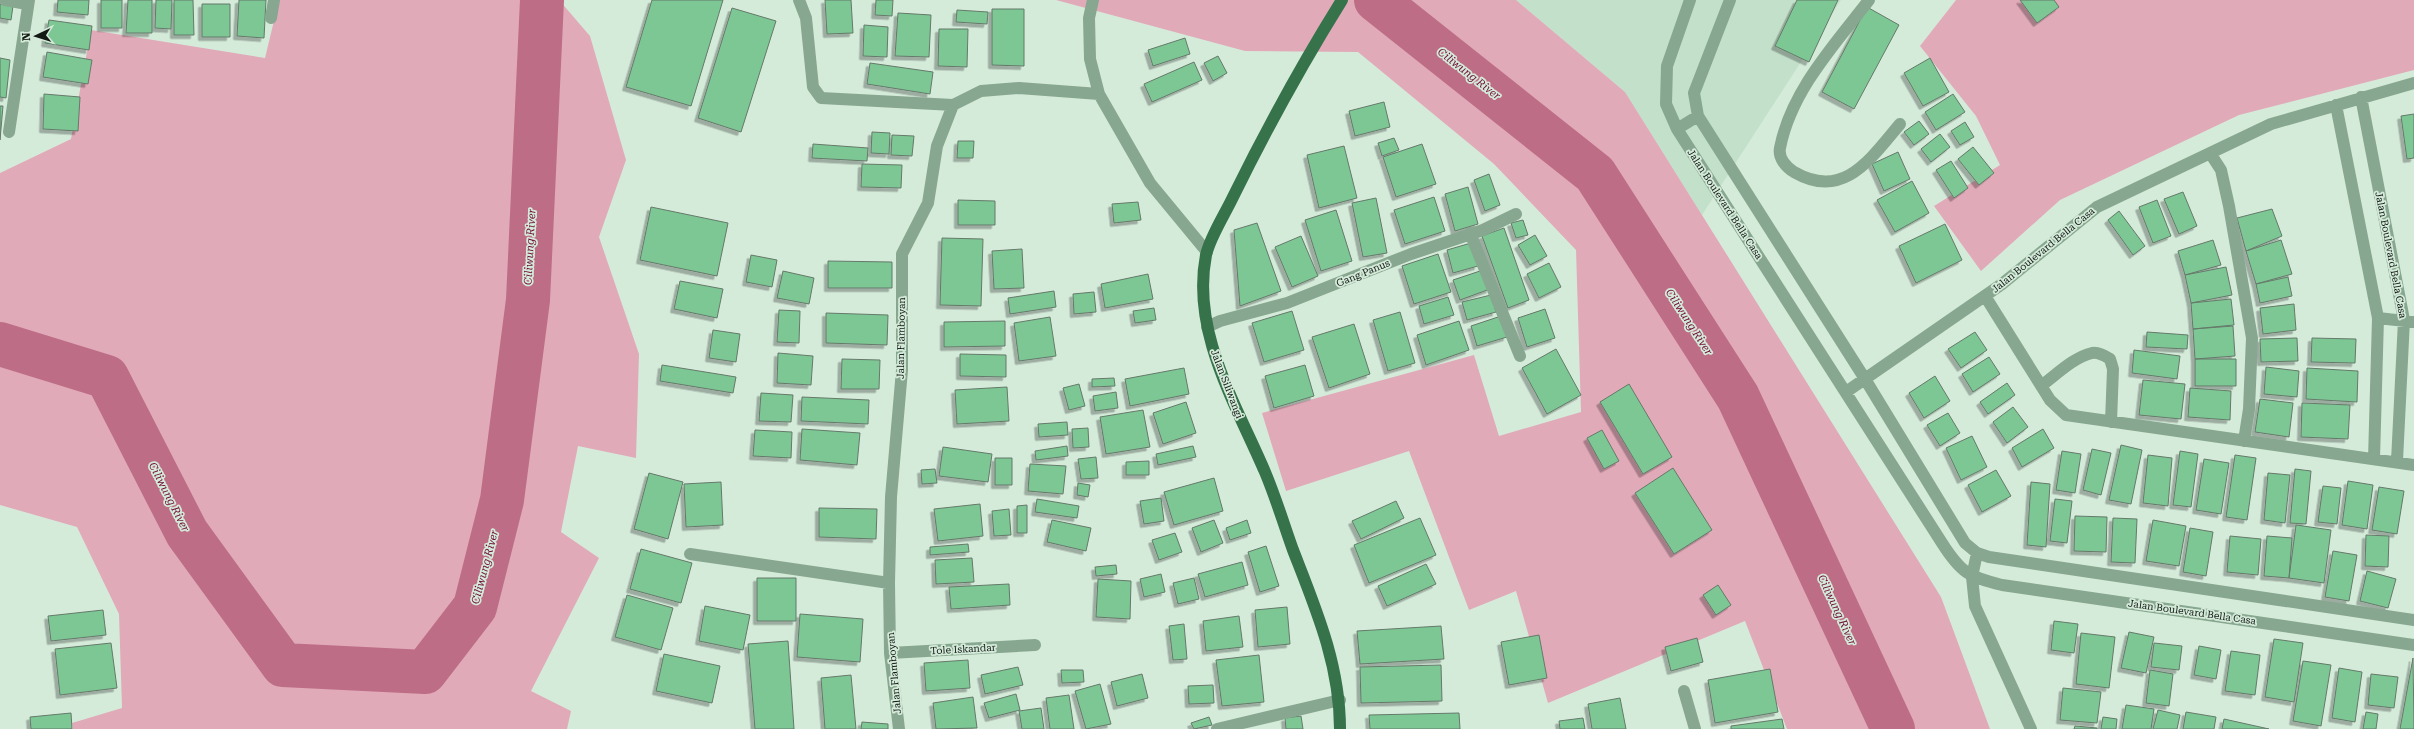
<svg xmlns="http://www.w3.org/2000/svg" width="2414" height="729" viewBox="0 0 2414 729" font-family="'Roboto Serif',serif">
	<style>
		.built { fill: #c3e0ca }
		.green { fill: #e1aab9 }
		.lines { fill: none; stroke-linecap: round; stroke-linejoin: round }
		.river { stroke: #be6d86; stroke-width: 44 }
		.building { fill: #7cc793; stroke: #65796a; filter: url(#shadow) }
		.minor { stroke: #88a790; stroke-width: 12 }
		.major { stroke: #36734a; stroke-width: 12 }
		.labels { text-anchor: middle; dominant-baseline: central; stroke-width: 3.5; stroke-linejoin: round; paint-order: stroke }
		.street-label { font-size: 10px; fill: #121a14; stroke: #d5ebda }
		.water-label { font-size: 11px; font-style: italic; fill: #710b39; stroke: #d5ebda }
	</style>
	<defs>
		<filter id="shadow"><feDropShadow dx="-3.5" dy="3.5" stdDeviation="0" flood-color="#0004"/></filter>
	</defs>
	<rect width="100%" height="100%" fill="#d5ebda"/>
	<path class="built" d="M1516 0H1841L1702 215 1625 92Z"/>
	<path class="green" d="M279 0H559L590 36 626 160 599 237 639 354 636 458 578 446 561 532 599 558 531 691 571 711 567 729H73L72 723 122 708 119 614 77 527 0 505V173L71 139 91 30 265 58Z
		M1056 0H1516L1625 92 1941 597 1990 729H1787L1745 621 1548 703 1516 591 1469 610 1409 451 1286 491 1262 413 1474 355 1499 436 1581 412 1576 250 1494 164 1358 52 1245 51Z
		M1956 0H2414V70L2239 115 2060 200 1981 271 1934 206 2000 165 1976 116 1920 46Z"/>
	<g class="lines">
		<path class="river" d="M1376 0 1595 174 1738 397 1893 729
			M0 344 107 377 187 533 283 665 425 672 475 607 502 500 528 300 542 0"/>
	</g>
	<path class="building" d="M58 0H89L88 15 57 12Z
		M101 0H122V28H101Z
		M128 0H152V33H126Z
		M156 0H172L171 29 155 28Z
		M174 0H193L194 35H174Z
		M239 0H266L264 38 237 36Z
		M652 0H723L691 106 626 87Z
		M825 0H851L853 33 827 34Z
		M876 0H893L892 16 875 15Z
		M1797 0H1838L1809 62 1775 46Z
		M2020 0H2054L2059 7 2037 23Z
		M0 4 13 6 11 20 0 18Z
		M202 4H230V37H202Z
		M1867 7 1899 25 1854 109 1822 92Z
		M732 8 776 21 741 132 698 118Z
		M992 9H1024V66L992 65Z
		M957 10 988 12 987 24 956 22Z
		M898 13 931 15 929 57 895 56Z
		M49 20 92 26 89 50 45 43Z
		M864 25 888 27 887 57 863 56Z
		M939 29H968L967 67 938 66Z
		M1185 38 1190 54 1153 66 1148 50Z
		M47 52 92 60 88 84 43 77Z
		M1218 56 1227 73 1213 81 1204 63Z
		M0 58 10 60 6 98 0 97Z
		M1930 58 1949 92 1923 106 1904 73Z
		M1194 62 1202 80 1152 102 1144 84Z
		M870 63 933 72 930 94 867 84Z
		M44 94 80 97 78 131 43 129Z
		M1953 94 1965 112 1936 130 1925 112Z
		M1384 102 1390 127 1355 136 1349 111Z
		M0 106H3L0 140Z
		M2414 114V158L2407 159 2401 116Z
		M1919 121 1929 134 1914 145 1904 132Z
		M1965 122 1974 137 1960 145 1951 131Z
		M872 132 890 133 889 154 871 153Z
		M1940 134 1950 147 1931 162 1921 149Z
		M892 135 914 136 912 156 891 155Z
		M1394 138 1399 150 1382 156 1378 143Z
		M958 141H974L973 158H957Z
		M813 144 868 148 867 161 812 158Z
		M1422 144 1436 184 1396 197 1383 157Z
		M1344 146 1357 198 1319 208 1307 155Z
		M1973 147 1994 173 1979 185 1958 159Z
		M1898 152 1910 179 1884 191 1872 164Z
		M1951 161 1968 188 1954 198 1936 170Z
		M862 164 902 165 901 188 861 187Z
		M1489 174 1500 205 1485 211 1474 180Z
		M1912 181 1929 213 1895 232 1877 200Z
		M1468 187 1478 224 1455 231 1445 194Z
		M2183 192 2197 226 2179 234 2164 199Z
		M1434 197 1445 231 1405 244 1394 210Z
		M1376 198 1387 253 1363 257 1352 203Z
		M958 200 995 201V225H958Z
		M2157 200 2171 236 2153 243 2139 207Z
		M1138 202 1141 220 1114 223 1112 204Z
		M651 207 728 223 717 276 640 260Z
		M2272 209 2282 236 2246 251 2237 218Z
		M1336 210 1352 261 1321 271 1305 220Z
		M2119 211 2145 246 2133 255 2108 220Z
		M1523 220 1528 235 1516 238 1511 223Z
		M1257 223 1281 291 1240 306 1234 230Z
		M1945 224 1962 260 1916 283 1899 246Z
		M1504 228 1529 300 1508 308 1482 236Z
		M1535 235 1547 256 1530 265 1518 245Z
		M1301 236 1318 276 1292 287 1275 247Z
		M942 238 983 239 981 306 940 305Z
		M2213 240 2221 265 2185 275 2178 251Z
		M2281 240 2292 274 2256 284 2246 251Z
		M1471 243 1478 266 1453 273 1447 250Z
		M1022 249 1024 288 994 289 992 251Z
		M1438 254 1451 292 1414 304 1402 266Z
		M751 255 777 260 772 287 746 282Z
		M828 261 892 262V288H828Z
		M1549 263 1561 287 1539 298 1527 274Z
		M2226 267 2232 295 2191 303 2185 275Z
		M1483 270 1490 289 1460 300 1453 280Z
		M783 271 814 278 809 304 777 298Z
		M1148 274 1153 299 1105 308 1101 284Z
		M2288 277 2292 296 2260 303 2256 284Z
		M680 281 723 289 717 318 674 309Z
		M1054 291 1056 307 1010 314 1008 298Z
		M1094 292 1096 312 1074 314 1073 294Z
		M1491 295 1496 312 1467 320 1462 302Z
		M1448 297 1454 315 1424 324 1419 306Z
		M2231 299 2234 325 2193 329 2191 303Z
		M2294 304 2296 330 2263 334 2260 308Z
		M1154 308 1156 320 1135 323 1133 311Z
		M1545 309 1555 338 1527 347 1518 318Z
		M779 310 800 311 799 343 777 342Z
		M1292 311 1304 350 1264 362 1252 323Z
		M1400 312 1415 363 1388 371 1373 320Z
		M826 313 888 315 887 345 826 343Z
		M1501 316 1507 337 1477 346 1471 326Z
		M1050 317 1056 356 1019 361 1014 323Z
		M1005 321V346L944 347V322Z
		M1459 321 1469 350 1426 365 1417 335Z
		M1354 324 1370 374 1329 388 1312 337Z
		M2233 326 2235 356 2195 359 2193 329Z
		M713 330 740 334 736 362 709 358Z
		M1975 332 1987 350 1961 368 1948 349Z
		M2147 332 2188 335 2187 349 2146 347Z
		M2297 338 2298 361 2261 362 2260 339Z
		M2312 338 2356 339 2355 363 2311 362Z
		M1556 349 1581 395 1547 414 1522 368Z
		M2134 350 2180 356 2177 379 2132 373Z
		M778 353 813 356 811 385 777 383Z
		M960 354 1006 355V377L960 376Z
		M1989 357 2000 374 1973 392 1962 374Z
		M842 359 880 360 879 389H841Z
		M2195 359H2236V386H2195Z
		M662 365 736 377 733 393 660 381Z
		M1305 365 1314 396 1274 408 1265 376Z
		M2266 367 2299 371 2297 397 2264 394Z
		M1184 368 1189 394 1130 406 1125 379Z
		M2307 368 2358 371 2357 402 2306 399Z
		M1935 376 1950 401 1924 418 1909 393Z
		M1114 378 1115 386 1092 387V379Z
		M2143 380 2185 384 2181 419 2139 415Z
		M2007 383 2015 395 1988 414 1980 402Z
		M1079 384 1085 406 1069 410 1063 388Z
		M1629 384 1672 457 1643 474 1600 402Z
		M1007 387 1009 421 957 424 955 390Z
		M2190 388 2231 391 2230 420 2188 417Z
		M1116 392 1118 408 1095 411 1093 396Z
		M761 393 793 395 791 422 759 421Z
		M802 397 869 400 868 424 801 421Z
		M2260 399 2293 403 2289 437 2255 432Z
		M1186 402 1196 433 1163 444 1153 413Z
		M2302 403 2350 405 2348 439 2301 437Z
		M2013 407 2028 427 2007 443 1993 422Z
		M1143 410 1150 447 1106 454 1100 417Z
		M1948 413 1960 433 1940 446 1927 425Z
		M1067 422 1068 435 1039 437 1038 424Z
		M1088 428 1089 447 1073 448 1072 429Z
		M802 429 860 433 857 465 800 460Z
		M2043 429 2054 448 2022 467 2012 448Z
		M755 430 792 432 791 458 753 456Z
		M1602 430 1619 461 1604 469 1587 438Z
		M1972 436 1987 467 1961 480 1946 448Z
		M2121 445 2142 450 2131 504 2109 500Z
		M1067 446 1068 456 1036 460 1035 451Z
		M1193 446 1196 457 1158 465 1156 454Z
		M943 447 992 454 988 482 939 476Z
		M2092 449 2111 453 2101 495 2083 490Z
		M2062 451 2081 454 2075 493 2056 490Z
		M2180 451 2198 454 2191 507 2173 505Z
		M2148 455 2172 458 2168 506 2143 503Z
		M2235 455 2256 458 2247 520 2226 517Z
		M1096 457 1098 478 1081 479 1078 459Z
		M995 458H1012V485H995Z
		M2204 459 2229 463 2221 514 2196 510Z
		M1149 461V475H1126V462Z
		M1030 464 1066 466 1063 494 1028 491Z
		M1673 468 1712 530 1674 554 1635 493Z
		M935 469 937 483 922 484 921 470Z
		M2295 469 2311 471 2306 524 2290 523Z
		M1996 470 2011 496 1982 512 1968 485Z
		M649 473 683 482 668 539 634 529Z
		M2268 473 2290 475 2285 523 2264 520Z
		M1214 478 1223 511 1174 525 1164 492Z
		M2348 481 2373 485 2367 529 2342 525Z
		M721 482 723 525 686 527 684 484Z
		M2031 482 2050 484 2046 547 2027 545Z
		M1078 483 1090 485 1088 497 1077 495Z
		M2323 486 2341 488 2337 524 2318 522Z
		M2379 487 2404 491 2397 534 2372 530Z
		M1161 498 1164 521 1144 524 1140 501Z
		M1037 499 1079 506 1077 518 1035 512Z
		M2055 499 2072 501 2067 543 2050 541Z
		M1396 501 1404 518 1361 539 1352 521Z
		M980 504 983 536 938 541 934 509Z
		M1027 505V533H1017V506Z
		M819 508 877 509 876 539 819 537Z
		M1009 509 1011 535 994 536 992 511Z
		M2075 516 2107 517 2106 552 2074 551Z
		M1420 518 1436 555 1369 583 1354 545Z
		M2113 518 2137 519 2135 563 2111 562Z
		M1052 520 1091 528 1086 551 1047 542Z
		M1214 520 1223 543 1201 552 1192 528Z
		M1247 520 1251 533 1230 540 1226 528Z
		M2153 520 2186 526 2179 566 2146 561Z
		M2296 525 2331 530 2324 583 2289 578Z
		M2190 528 2213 532 2206 576 2183 572Z
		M1175 533 1182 552 1159 560 1152 540Z
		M2366 535 2389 536 2388 567 2365 566Z
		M2230 536 2261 539 2258 575 2227 572Z
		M2267 536 2292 538 2289 578 2264 576Z
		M968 544 969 552 930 555V547Z
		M1266 546 1279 586 1260 592 1248 552Z
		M641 549 692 563 681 603 630 589Z
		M2333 551 2357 555 2349 601 2325 597Z
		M972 558 974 582 936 584 935 560Z
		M1242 562 1248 585 1205 597 1198 574Z
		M1426 564 1436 584 1387 606 1378 586Z
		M1116 565 1117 574 1096 576 1095 567Z
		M2367 571 2396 579 2388 608 2360 601Z
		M1161 574 1165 592 1144 597 1140 579Z
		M757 578H796V621H757Z
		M1194 578 1199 599 1178 604 1173 583Z
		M1098 579 1131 581 1130 619 1096 617Z
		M1009 584 1010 605 951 609 949 587Z
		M1718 585 1731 605 1716 615 1703 595Z
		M627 595 673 608 661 650 615 637Z
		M705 606 750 615 743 650 699 641Z
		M1287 607 1290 644 1258 647 1255 610Z
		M103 610 106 635 51 641 48 616Z
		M800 614 863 619 860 662 797 657Z
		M1239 616 1243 647 1206 651 1203 621Z
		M2054 621 2078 624 2074 653 2051 650Z
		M1184 624 1187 659 1173 660 1169 626Z
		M1441 626 1444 659 1360 664 1357 631Z
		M2129 632 2154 637 2146 673 2121 668Z
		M2081 633 2115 637 2109 688 2076 684Z
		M1539 635 1547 678 1509 685 1501 642Z
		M1697 638 1703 662 1671 671 1665 647Z
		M2274 639 2303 643 2294 702 2265 697Z
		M788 641 794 729H755L748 644Z
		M111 643 117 688 60 695 55 649Z
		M2154 643 2182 646 2179 670 2151 667Z
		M2199 646 2221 650 2216 679 2194 675Z
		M2231 651 2260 655 2255 695 2225 691Z
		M664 654 720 666 712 703 656 691Z
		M1259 655 1264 702 1222 706 1216 660Z
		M2413 658 2414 729H2400Z
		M968 660 970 688 926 691 924 663Z
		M2303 661 2331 665 2321 726 2293 721Z
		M1441 665 1442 701 1361 703 1360 667Z
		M1018 667 1023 685 985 694 981 675Z
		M2339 668 2362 672 2355 722 2332 718Z
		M1770 669 1778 712 1715 723 1708 680Z
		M1061 670H1083L1084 682 1062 683Z
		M2150 670 2173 674 2169 706 2146 703Z
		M1142 674 1148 698 1117 706 1111 682Z
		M2371 674 2398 677 2394 708 2368 705Z
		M851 675 856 729H825L821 678Z
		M1100 684 1111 724 1086 729 1075 691Z
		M1213 685 1214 703 1189 704 1188 686Z
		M2063 688 2101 692 2097 723 2060 720Z
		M1016 694 1020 710 989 718 984 703Z
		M1069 695 1074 729H1050L1046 698Z
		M973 697 977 728 936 729 933 703Z
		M1620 698 1626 729H1592L1588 704Z
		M2126 705 2154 709 2151 729H2122Z
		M1041 708 1044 729H1022L1019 711Z
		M2158 710 2180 715 2177 729H2153Z
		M2186 712 2216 717 2214 729H2183Z
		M2366 712 2378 714 2376 729H2363Z
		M71 713 72 729H31L30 717Z
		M1459 713 1460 729H1370L1369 715Z
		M1301 716 1303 729H1286L1285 718Z
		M1209 717 1212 725 1194 729 1191 723Z
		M2103 717 2117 719 2116 729H2101Z
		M1583 718 1585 729H1560L1559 721Z
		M1782 719 1784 729H1731V726Z
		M2224 719 2269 729H2222Z
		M862 722 888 724V729H861Z
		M2075 726 2097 728V729H2074Z"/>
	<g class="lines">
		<path class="minor" d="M5 0 27 4
			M799 0 806 18 813 87 821 98 953 105
			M1093 0 1089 18 1090 59 1099 94 1150 183 1207 252
			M1690 0 1667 66 1666 104 1677 129 1942 543C1961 573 1969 577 2002 585L2414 645
			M1730 0 1694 93 1698 116 1865 379 1965 543 1977 553 1989 557 2414 620
			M1869 0C1835 44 1791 91 1780 148 1778 158 1786 167 1794 172 1844 201 1871 158 1900 124
			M271 18 274 0
			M2361 97 2404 320 2397 461
			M2336 105 2378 318 2374 459
			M1677 129 1698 116
			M9 132 29 0
			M2210 153 2221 170 2229 206 2252 338 2249 409 2244 441
			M1470 233 1520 356
			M1985 296 2050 400 2066 415 2414 465
			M2378 318 2414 322
			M1207 327 1220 321 1287 303 1411 254 1483 230 1516 214
			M2041 386C2056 375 2074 357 2092 353 2099 352 2105 356 2110 359L2113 369 2111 422
			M1846 392 2002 284 2097 207 2271 124 2414 83
			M1977 553 1972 577 1975 606 2031 729
			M690 554 889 583
			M890 653 1035 645
			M1684 691 1695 729
			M899 729 890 653 889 583 891 497 902 370V254L928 203 937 146 953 105 981 91 1019 88 1099 94
			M1217 729 1340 700"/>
		<path class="major" d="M1340 729C1340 665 1316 609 1293 550 1284 525 1276 498 1265 472 1236 404 1191 332 1206 255 1210 237 1225 214 1233 197 1266 130 1302 64 1342 0"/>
	</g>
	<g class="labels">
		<g class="street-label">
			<text transform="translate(1725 204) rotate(57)">Jalan Boulevard Bella Casa</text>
			<text transform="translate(2043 250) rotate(-39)">Jalan Boulevard Bella Casa</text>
			<text transform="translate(2391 255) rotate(79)">Jalan Boulevard Bella Casa</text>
			<text transform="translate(1363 273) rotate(-22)">Gang Panus</text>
			<text transform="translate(901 338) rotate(-89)">Jalan Flamboyan</text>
			<text transform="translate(1227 384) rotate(69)">Jalan Siliwangi</text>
			<text transform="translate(2192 612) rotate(8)">Jalan Boulevard Bella Casa</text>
			<text transform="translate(963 649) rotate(-3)">Tole Iskandar</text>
			<text transform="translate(894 673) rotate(-95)">Jalan Flamboyan</text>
		</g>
		<g class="water-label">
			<text transform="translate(1469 74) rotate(38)">Ciliwung River</text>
			<text transform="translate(530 247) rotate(-87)">Ciliwung River</text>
			<text transform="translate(1689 322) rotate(57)">Ciliwung River</text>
			<text transform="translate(169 497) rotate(63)">Ciliwung River</text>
			<text transform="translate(485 567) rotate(-75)">Ciliwung River</text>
			<text transform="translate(1837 610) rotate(65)">Ciliwung River</text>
		</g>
	</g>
	<g transform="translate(36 36) rotate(266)" stroke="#d5ebda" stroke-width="3" paint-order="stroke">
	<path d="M0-3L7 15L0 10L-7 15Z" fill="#121a14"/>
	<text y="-6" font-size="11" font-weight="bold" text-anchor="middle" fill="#121a14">N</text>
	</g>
</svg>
